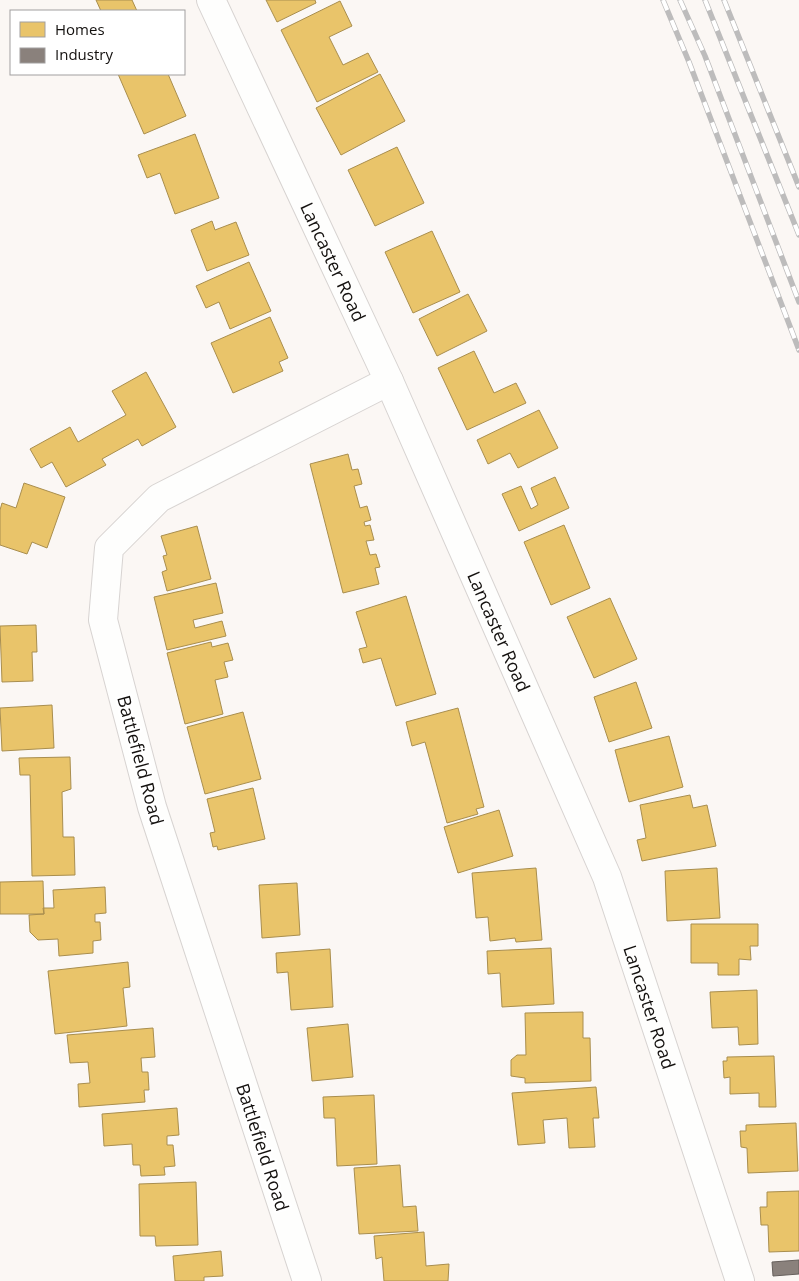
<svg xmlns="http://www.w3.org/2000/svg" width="799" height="1281" viewBox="0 0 799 1281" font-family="'Open Sans',sans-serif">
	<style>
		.homes { fill: #e9c46a; stroke: #a98e4e }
		.industry { fill: #8a817c; stroke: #665f5b }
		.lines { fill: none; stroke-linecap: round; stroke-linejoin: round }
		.minor-casing { stroke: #d7d3d1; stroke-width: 30 }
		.minor { stroke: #fefefd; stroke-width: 28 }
		.rail-casing { stroke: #bdbcbc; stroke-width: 5.5 }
		.rail { stroke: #fff; stroke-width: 4; stroke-dasharray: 11; stroke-linecap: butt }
		.labels { text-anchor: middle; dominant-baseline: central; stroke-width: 5; stroke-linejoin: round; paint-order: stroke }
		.street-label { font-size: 18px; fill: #13100e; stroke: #fff }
	</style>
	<rect width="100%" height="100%" fill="#fbf7f4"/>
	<path class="homes" d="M96 0H132L137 11H101Z
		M266 0H315L316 3 277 22Z
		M340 1 352 26 329 37 343 65 368 53 378 72 317 102 281 30Z
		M118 74H168L186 116 144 134Z
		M380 74 405 121 341 155 316 108Z
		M195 134 219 198 175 214 160 173 147 178 138 155Z
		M397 147 424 203 375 226 348 170Z
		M212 221 215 230 236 222 249 255 207 271 191 230Z
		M432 231 460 292 413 313 385 252Z
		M249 262 271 311 230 329 219 302 206 308 196 286Z
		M468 294 487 331 437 356 419 319Z
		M270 317 288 358 279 362 283 371 233 393 211 343Z
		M474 351 494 393 516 383 526 403 467 430 438 368Z
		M146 372 176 427 142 446 138 439 102 459 106 465 66 487 52 462 41 468 30 449 70 427 78 442 126 415 112 391Z
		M539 410 558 448 518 468 510 453 488 464 477 440Z
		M348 454 352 470 358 469 362 484 354 486 360 508 367 506 371 520 364 522 365 526 370 525 374 540 366 541 370 555 376 554 380 567 375 568 379 584 343 593 310 464Z
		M555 477 569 508 519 531 502 494 521 486 531 509 538 505 531 488Z
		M24 483 65 497 47 548 32 542 27 554 0 545V510L2 503 16 508Z
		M564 525 590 588 551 605 524 542Z
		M197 526 211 579 167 591 162 572 167 570 163 556 167 555 161 536Z
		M216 583 223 613 193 620 195 628 222 621 226 636 167 650 154 597Z
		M406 596 436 694 396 706 381 658 363 663 359 649 367 647 356 612Z
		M610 598 637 659 594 678 567 617Z
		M36 625 37 652H32L33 681 2 682 0 626Z
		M211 642 212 647 228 643 233 660 224 662 228 677 215 680 223 714 185 724 167 653Z
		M636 682 652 728 609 742 594 697Z
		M52 705 54 748 2 751 0 708Z
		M458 708 484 807 476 809 478 814 447 823 425 742 412 746 406 722Z
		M243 712 261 779 205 794 187 727Z
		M669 736 683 787 629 802 615 750Z
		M70 757 71 789 62 792 63 837H74L75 875 32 876 30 775H20L19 758Z
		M253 788 265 839 218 850 217 846 213 847 210 833 215 832 207 799Z
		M690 795 693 808 707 805 716 846 642 861 637 840 646 838 640 805Z
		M499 810 513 856 458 873 444 827Z
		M536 868 542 940 516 942 515 938 490 941 488 917 476 918 472 873Z
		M717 868 720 918 667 921 665 871Z
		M43 881 44 914H0V882Z
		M297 883 300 935 262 938 259 885Z
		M105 887 106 913 95 914V922H100L101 940 93 941V953L59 956 58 939 38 940 30 932 29 915 44 914 43 908H54L53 890Z
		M691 924H758V946H750L751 960 739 959V975H718V963H691Z
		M551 948 554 1004 502 1007 500 973 488 974 487 951Z
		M330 949 333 1007 291 1010 288 972 277 973 276 953Z
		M128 962 130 987 123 988 127 1026 55 1034 48 971Z
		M757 990 758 1044 739 1045 738 1027 712 1028 710 992Z
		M583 1012V1038H590L591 1081 525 1083V1078L511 1076V1060L517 1055H526L525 1013Z
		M348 1024 353 1077 312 1081 307 1028Z
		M153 1028 155 1057 141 1058 142 1072H148L149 1090H144L145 1102 79 1107 78 1084 90 1083 88 1062 70 1063 67 1035Z
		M774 1056 776 1107H759V1093L730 1094V1077L724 1078 723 1061H727V1057Z
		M596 1087 599 1118H593L595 1147 569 1148 567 1118 543 1120 545 1143 518 1145 512 1093Z
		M374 1095 377 1164 337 1166 335 1118H324L323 1097Z
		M177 1108 179 1135 167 1136V1145H173L175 1166 164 1167 165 1175 141 1176 140 1165H133L132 1144 104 1146 102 1114Z
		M796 1123 798 1171 748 1173 747 1148 741 1147 740 1131H746V1125Z
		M400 1165 403 1207 416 1206 418 1231 359 1234 354 1168Z
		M196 1182 198 1245 156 1246 155 1236H140L139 1184Z
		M799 1191V1251L769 1252 768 1225H761L760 1207H767V1192Z
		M424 1232 426 1266 449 1264 448 1281H384L382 1257 376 1259 374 1236Z
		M221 1251 223 1276 204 1277V1281H175L173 1256Z"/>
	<path class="industry" d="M799 1260V1274L773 1276 772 1262Z"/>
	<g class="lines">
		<defs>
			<g id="minor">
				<path id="s1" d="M211 0 389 381 607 877 740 1281"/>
				<path d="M307 1281 152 807 103 620 109 548 159 498 389 381"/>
			</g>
		</defs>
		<use href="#minor" class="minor-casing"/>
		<use href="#minor" class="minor"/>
		<defs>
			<path id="rail" d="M663 0 689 62 799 350
				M680 0 705 56 799 302
				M705 0 799 235
				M724 0 799 187"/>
		</defs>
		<use href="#rail" class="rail-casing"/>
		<use href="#rail" class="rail"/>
	</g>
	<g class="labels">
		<g class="street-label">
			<text stroke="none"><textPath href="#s1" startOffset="289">Lancaster Road</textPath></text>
			<text stroke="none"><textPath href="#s1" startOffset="694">Lancaster Road</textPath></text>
			<text transform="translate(141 760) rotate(75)">Battlefield Road</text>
			<text stroke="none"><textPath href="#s1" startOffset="1099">Lancaster Road</textPath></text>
			<text transform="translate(263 1147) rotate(72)">Battlefield Road</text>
		</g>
	</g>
	<rect x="10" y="10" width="175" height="65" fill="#ffffff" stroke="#a19f9f"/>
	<rect x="20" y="22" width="25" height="15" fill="#e9c46a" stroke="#a19f9f"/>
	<text x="55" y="35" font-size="15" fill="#13100e">Homes</text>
	<rect x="20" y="48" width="25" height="15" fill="#8a817c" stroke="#a19f9f"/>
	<text x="55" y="60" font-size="15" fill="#13100e">Industry</text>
</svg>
